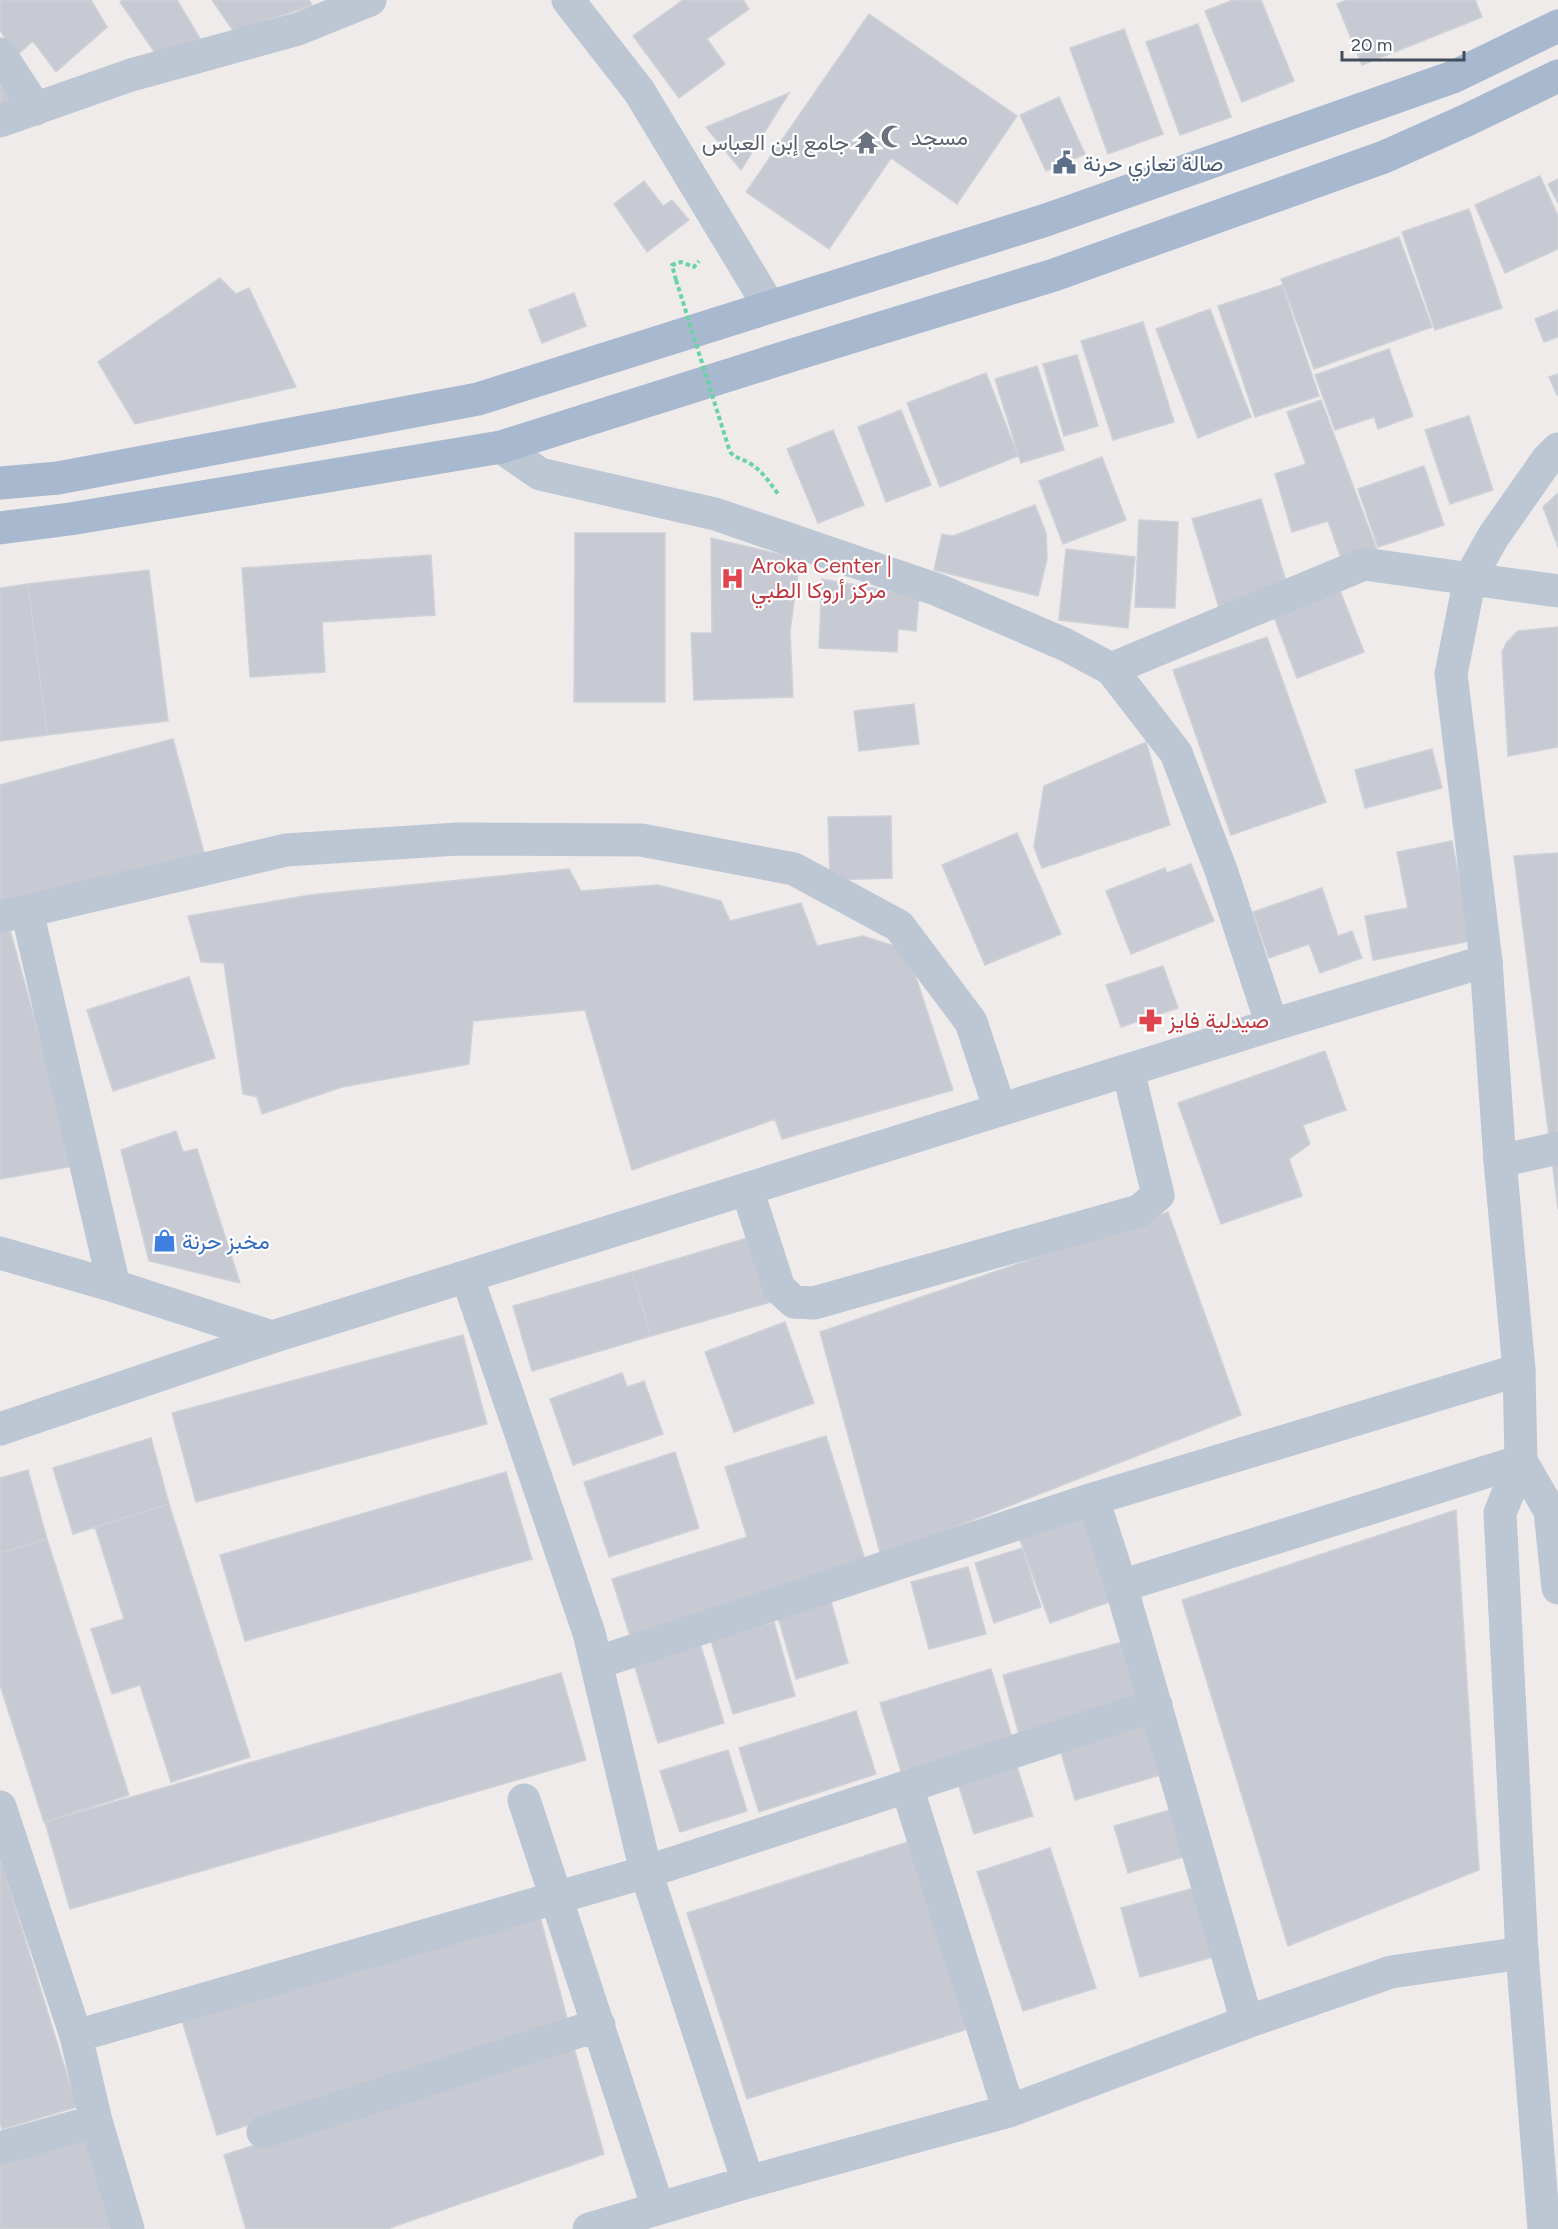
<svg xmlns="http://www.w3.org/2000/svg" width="1558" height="2229" viewBox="0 0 1558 2229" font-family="Figtree,Vazirmatn,sans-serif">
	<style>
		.building { fill: #c7cad2; stroke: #cfd1d8; stroke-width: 1.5 }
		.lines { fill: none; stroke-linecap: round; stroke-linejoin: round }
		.path { stroke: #69d3a7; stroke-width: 4; stroke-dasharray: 4.5 3; stroke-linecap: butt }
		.minor { stroke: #bdc7d3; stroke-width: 33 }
		.tertiary { stroke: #bdc7d3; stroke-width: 33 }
		.primary { stroke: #a8b8ce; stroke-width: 33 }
		.path-bridge { stroke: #69d3a7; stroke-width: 4; stroke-dasharray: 4.5 3; stroke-linecap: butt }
		.labels { text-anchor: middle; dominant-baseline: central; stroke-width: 4.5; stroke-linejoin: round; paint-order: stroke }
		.worship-label { font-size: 22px; fill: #5b616d; stroke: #fff; text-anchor: start }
		.service-label { font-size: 22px; fill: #4e5e75; stroke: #fff; text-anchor: start }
		.health-label { font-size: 22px; fill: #be3a42; stroke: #fff; text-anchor: start }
		.shop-label { font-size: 22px; fill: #366cbe; stroke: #fff; text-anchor: start }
	</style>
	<rect width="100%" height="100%" fill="#efebeb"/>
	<path class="building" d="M0 0H91L107 27 56 72 33 41 16 56 0 30Z
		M123 0H177L201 40 155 53 120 2Z
		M212 0H309L312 5 234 32Z
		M683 0H743L749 9 707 39 725 64 679 98 633 36Z
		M1233 0H1261L1294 81 1242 102 1205 11Z
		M1347 0H1475L1482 17 1362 65 1337 4Z
		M869 14 1017 116 957 204 891 158 829 249 746 192Z
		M1198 24 1231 117 1180 135 1146 42Z
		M1124 29 1163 134 1108 154 1070 48Z
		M5 84 16 111 0 118V86Z
		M789 93 741 170 706 127Z
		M1059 97 1085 154 1046 171 1020 115Z
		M1540 176 1558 216V249L1505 273 1475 205Z
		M1558 179V203L1548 184Z
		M644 181 663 206 672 200 689 220 647 252 614 204Z
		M1469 209 1502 308 1435 330 1402 232Z
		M1399 237 1432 327 1314 369 1281 279Z
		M220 278 236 294 249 288 296 387 135 424 98 362Z
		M1282 285 1319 396 1255 417 1218 306Z
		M574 293 586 326 542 343 529 310Z
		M1210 309 1251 417 1198 438 1156 329Z
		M1558 310V337L1544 342 1535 319Z
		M1143 322 1174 422 1113 440 1081 341Z
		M1389 349 1413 416 1378 429 1374 417 1335 430 1315 375Z
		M1077 355 1098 426 1064 436 1043 364Z
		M1037 366 1064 450 1021 463 995 379Z
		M986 373 1018 456 940 487 907 403Z
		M1558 374V395H1557L1549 377Z
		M1321 400 1377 550 1343 564 1328 521 1292 532 1275 474 1306 464 1287 412Z
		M901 410 931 485 886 502 858 427Z
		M1469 416 1493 490 1450 504 1425 430Z
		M833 430 864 505 818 523 787 449Z
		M1102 457 1126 520 1063 544 1039 481Z
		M1424 466 1444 525 1378 547 1358 489Z
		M1558 493V547L1543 507Z
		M1261 499 1288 588 1219 608 1192 519Z
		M1035 505 1046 533 1047 559 1038 596 934 570 942 534 953 536Z
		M1139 520 1178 522 1175 608 1135 607Z
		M575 533H665V702H574Z
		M711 538 800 559 790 631 793 697 694 700 691 633H712Z
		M1066 549 1135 557 1128 628 1059 620Z
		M431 555 435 615 322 622 325 672 250 677 242 568Z
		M149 570 168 721 47 735 28 584Z
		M822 579 919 596 916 631 898 629 897 652 819 648Z
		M28 584 47 735 0 741V588Z
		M1339 588 1364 652 1297 678 1273 614Z
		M1558 627V747L1508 756 1502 652 1507 642 1518 631Z
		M1267 637 1326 802 1231 835 1173 670Z
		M914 704 919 744 859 751 854 711Z
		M173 739 205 856 0 910V785Z
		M1146 742 1170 825 1042 868 1034 847 1044 786Z
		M1432 749 1442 788 1365 808 1355 770Z
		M891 816 892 878 830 880 828 817Z
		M1017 833 1061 934 985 965 942 865Z
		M1452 841 1471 941 1373 960 1365 916 1408 908 1397 852Z
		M1558 853V1135L1549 1137 1514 856Z
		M1191 864 1214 921 1131 954 1106 891 1165 868 1167 873Z
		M569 869 581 891 658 885 721 901 730 921 801 903 817 946 863 936 907 950 953 1090 782 1139 775 1119 632 1170 585 1010 473 1021 469 1064 342 1087 262 1114 257 1097 243 1094 224 963 201 962 188 916 310 895Z
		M1322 888 1338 936 1352 931 1362 958 1320 973 1309 944 1269 958 1253 912Z
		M9 926 75 1166 0 1179V928Z
		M1163 966 1178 1008 1121 1027 1106 985Z
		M189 977 215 1058 113 1091 87 1010Z
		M1325 1051 1346 1110 1303 1125 1310 1144 1289 1159 1302 1196 1221 1224 1178 1103Z
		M176 1131 183 1152 197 1149 240 1283 149 1261 121 1150Z
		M1558 1158V1210L1552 1159Z
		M1168 1212 1241 1415 881 1556 820 1332Z
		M751 1237 771 1302 651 1336 632 1272Z
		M632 1272 651 1336 532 1371 513 1306Z
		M785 1322 814 1403 734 1432 705 1352Z
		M463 1335 487 1424 196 1502 172 1413Z
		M622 1373 627 1387 644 1381 663 1434 573 1465 550 1399Z
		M826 1436 867 1566 631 1639 612 1579 747 1537 725 1467Z
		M151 1438 169 1504 73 1534 53 1468Z
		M675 1452 699 1528 609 1557 584 1482Z
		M28 1470 47 1539 0 1553V1478Z
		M506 1472 532 1559 245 1641 220 1555Z
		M169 1504 250 1757 171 1782 140 1685 112 1694 91 1629 124 1619 95 1527Z
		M1456 1510 1479 1870 1288 1946 1182 1600Z
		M1087 1513 1118 1599 1050 1623 1019 1537Z
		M47 1539 129 1795 44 1822 0 1685V1553Z
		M1022 1548 1041 1607 994 1623 975 1563Z
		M968 1567 986 1634 929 1649 911 1582Z
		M831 1601 848 1663 796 1679 778 1617Z
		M774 1622 795 1696 733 1714 711 1641Z
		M1133 1639 1152 1705 1021 1742 1003 1675Z
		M700 1643 724 1723 658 1743 634 1664Z
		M991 1669 1012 1738 901 1771 880 1703Z
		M561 1673 586 1760 70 1909 45 1822Z
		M856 1711 876 1774 759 1812 739 1748Z
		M1149 1723 1164 1774 1075 1800 1060 1749Z
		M728 1750 747 1811 680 1832 660 1771Z
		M1015 1761 1033 1816 974 1834 957 1780Z
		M1184 1806 1197 1853 1128 1873 1114 1826Z
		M911 1841 971 2028 747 2099 687 1913Z
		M1050 1848 1096 1988 1023 2011 977 1872Z
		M0 1858 77 2107 2 2129 0 2123Z
		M1198 1887 1217 1956 1140 1977 1121 1908Z
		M539 1913 568 2022 217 2135 181 2017Z
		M572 2041 604 2154 387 2229H246L224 2155Z
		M93 2136 120 2229H0V2163Z"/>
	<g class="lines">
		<path class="path" d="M676 280 672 265 681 262 694 267 699 261
			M730 452C736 459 744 459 751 464 763 472 770 483 778 494"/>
		<path class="minor" d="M568 0 639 91 769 306
			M0 54 36 109
			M0 121 131 75 298 29 370 0
			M501 447 540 474 715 514 938 590 1066 645 1111 669 1176 753 1221 870 1272 1025
			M1111 669 1364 564 1558 591
			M27 911 114 1286
			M0 916 27 911 286 850 458 839 641 840 794 869 899 926 971 1022 1000 1110
			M1500 1161 1558 1148
			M747 1189 779 1288 794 1302 814 1303 1139 1211 1158 1195 1128 1070
			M0 1253 114 1286 272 1337 1272 1025 1486 961
			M467 1276 589 1633 646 1872 748 2182
			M0 1429 272 1337
			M1093 1499 1121 1586 1247 2022
			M1121 1586 1521 1461
			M596 1663 1093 1499 1519 1370
			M907 1787 1009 2111
			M524 1800 658 2208
			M0 1807 76 2036 96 2121 128 2229
			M76 2036 646 1872 1156 1705
			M263 2132 599 2025
			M0 2148 96 2121
			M589 2229 748 2182 1009 2111 1247 2022 1391 1972 1522 1953"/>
		<path class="tertiary" d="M1521 1461 1550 1511 1558 1588
			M1544 2229 1522 1953 1500 1513 1521 1461 1519 1370 1500 1161 1486 961 1451 674 1470 578 1493 537 1547 460 1558 449"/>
		<path class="primary" d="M0 483 58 478 478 399 1046 220 1453 77 1558 26
			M0 528 70 519 501 447 799 353 1054 275 1384 157 1467 120 1558 76"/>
		<path class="path-bridge" d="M676 280 730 452"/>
	</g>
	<defs>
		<symbol id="mosque-bare" viewBox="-9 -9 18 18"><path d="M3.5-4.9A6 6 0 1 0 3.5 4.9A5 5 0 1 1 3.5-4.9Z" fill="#6b7280" stroke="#fff" stroke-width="2.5" paint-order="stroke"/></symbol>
		<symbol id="temple-bare" viewBox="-9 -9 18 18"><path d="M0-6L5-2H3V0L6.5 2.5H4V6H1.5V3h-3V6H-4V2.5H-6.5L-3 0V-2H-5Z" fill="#6b7280" stroke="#fff" stroke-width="2.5" paint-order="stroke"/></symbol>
		<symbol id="civic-bare" viewBox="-9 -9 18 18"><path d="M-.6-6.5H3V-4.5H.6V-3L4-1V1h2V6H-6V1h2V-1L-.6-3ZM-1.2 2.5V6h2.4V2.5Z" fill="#5c6f8a" stroke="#fff" stroke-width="2.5" paint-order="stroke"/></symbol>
		<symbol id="hospital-bare" viewBox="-9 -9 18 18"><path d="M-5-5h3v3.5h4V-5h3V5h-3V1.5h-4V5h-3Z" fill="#e0444e" stroke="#fff" stroke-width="2.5" paint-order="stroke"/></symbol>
		<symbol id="pharmacy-bare" viewBox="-9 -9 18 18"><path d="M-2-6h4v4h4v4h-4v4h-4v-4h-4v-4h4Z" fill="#e0444e" stroke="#fff" stroke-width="2.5" paint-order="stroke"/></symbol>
		<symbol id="shop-bare" viewBox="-9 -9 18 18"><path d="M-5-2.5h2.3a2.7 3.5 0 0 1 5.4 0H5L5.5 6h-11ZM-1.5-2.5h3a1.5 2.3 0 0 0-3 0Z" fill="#3f7fe0" stroke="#fff" stroke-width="2.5" paint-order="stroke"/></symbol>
	</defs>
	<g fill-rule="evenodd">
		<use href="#mosque-bare" x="876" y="120" width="33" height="33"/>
		<use href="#temple-bare" x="850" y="126" width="33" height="33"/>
		<use href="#civic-bare" x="1048" y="146" width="33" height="33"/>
		<use href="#hospital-bare" x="716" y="562" width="33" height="33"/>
		<use href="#pharmacy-bare" x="1134" y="1004" width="33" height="33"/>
		<use href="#shop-bare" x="148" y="1224" width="33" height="33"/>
	</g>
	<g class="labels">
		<g class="worship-label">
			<text x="911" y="137">مسجد</text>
			<text x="849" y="142" text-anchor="end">جامع إبن العباس</text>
		</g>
		<g class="service-label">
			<text x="1083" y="163">صالة تعازي حرنة</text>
		</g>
		<g class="health-label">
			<text x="751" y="565">Aroka Center |<tspan x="751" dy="25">مركز أروكا الطبي</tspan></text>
			<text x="1168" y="1020">صيدلية فايز</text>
		</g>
		<g class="shop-label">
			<text x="182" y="1241">مخبز حرنة</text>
		</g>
	</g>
	<path d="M1342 51v9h122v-9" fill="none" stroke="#424d5b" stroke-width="3"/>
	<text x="1351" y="51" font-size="18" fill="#424d5b" stroke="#ffffff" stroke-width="4.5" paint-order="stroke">20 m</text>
</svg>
